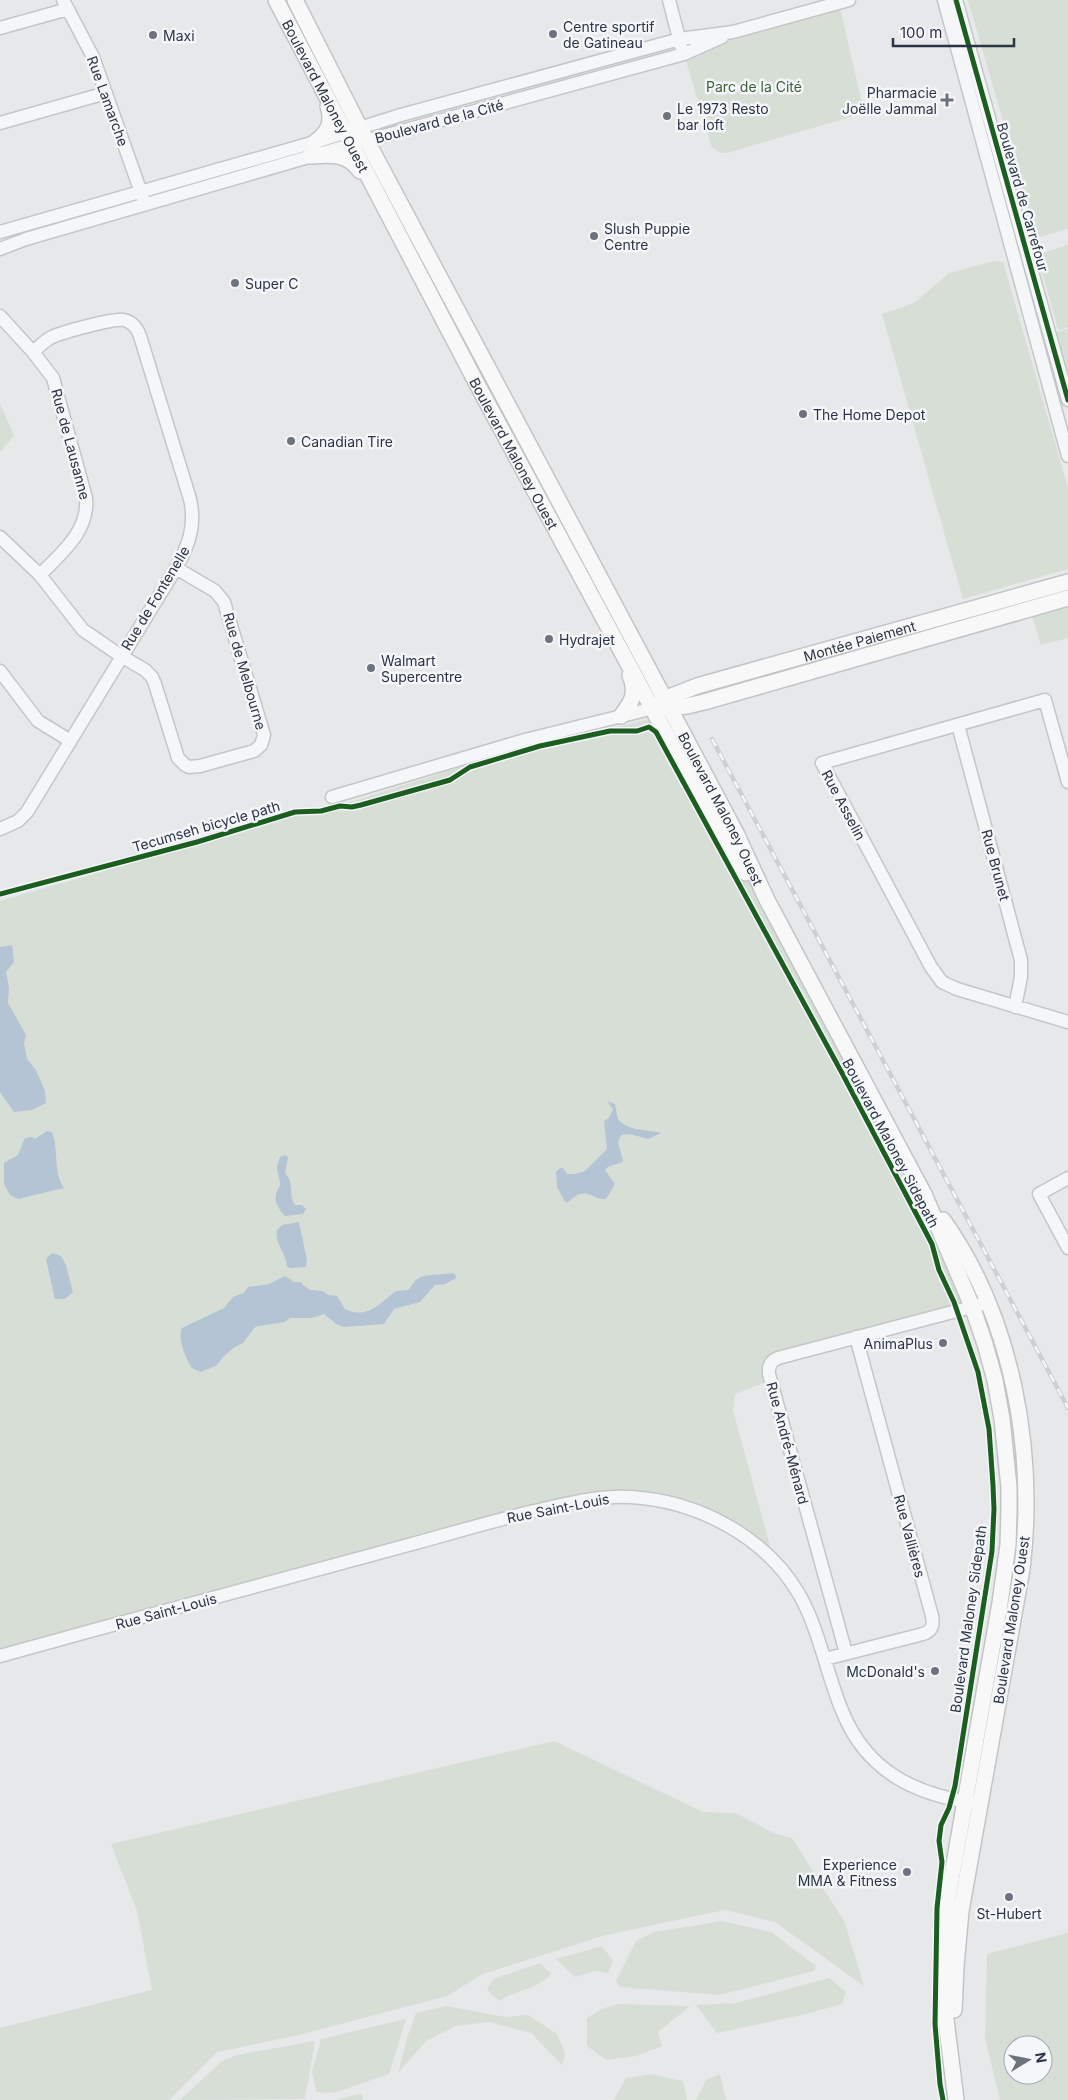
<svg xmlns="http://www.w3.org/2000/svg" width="1068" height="2100" viewBox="0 0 1068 2100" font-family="Inter,sans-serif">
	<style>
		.green { fill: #d6ded6; fill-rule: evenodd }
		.water { fill: #b4c4d5 }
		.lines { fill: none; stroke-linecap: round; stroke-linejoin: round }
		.minor-casing { stroke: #c4c6c8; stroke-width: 15 }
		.major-casing { stroke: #c2c5c8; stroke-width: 18 }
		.minor { stroke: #f5f6f7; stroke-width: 12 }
		.major { stroke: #f8f8f8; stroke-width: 15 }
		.rail-casing { stroke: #cecfd2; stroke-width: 4.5 }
		.rail { stroke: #f4f6f9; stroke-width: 2.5; stroke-dasharray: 8; stroke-linecap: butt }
		.cycleway-casing { stroke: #f4f6f9; stroke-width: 8 }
		.cycleway { stroke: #1b5e20; stroke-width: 5 }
		.poi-dot { fill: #6c737f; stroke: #f4f6f9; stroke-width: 2 }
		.labels { text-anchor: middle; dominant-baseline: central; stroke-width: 5; stroke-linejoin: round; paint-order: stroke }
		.poi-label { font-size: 14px; fill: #2b3445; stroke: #f4f6f9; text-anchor: start }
		.park-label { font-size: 14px; fill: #3f6138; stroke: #f4f6f9 }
		.street-label { font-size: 14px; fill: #2b3445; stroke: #f4f6f9 }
	</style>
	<rect width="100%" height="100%" fill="#e6e8ea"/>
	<path class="green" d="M968 0H1068V229L1037 238Z
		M839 3 861 99 862 105 857 115 727 153H722L712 148 684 54 733 32Z
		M1068 245V327L1059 330 1057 326 1040 265 1043 256 1040 254Z
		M994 261 1003 262 1068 488V569L963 599 882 314 914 303 949 273Z
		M1068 329V400L1050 334Z
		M0 403 14 436 0 452Z
		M1068 598V638L1041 645 1030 609Z
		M654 718 767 900 860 1076 972 1306 778 1358 766 1382 735 1394 733 1410 774 1561 709 1517 608 1497 0 1656V901L336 804 354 801 479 761Z
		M554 1741 703 1812 735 1813 776 1834 792 1838 845 1923 864 1986 775 1922 725 1910 606 1935 483 1974 447 1996 299 2035 217 2052 169 2100H0V2028L152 1990 137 1911 111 1844Z
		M722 1921 771 1932 816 1966 814 1971 719 1995 620 1987 616 1981 636 1941 654 1932Z
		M1068 1933V2100H1000L985 2038 987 1954ZM1013 2045H1043V2075H1013Z
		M602 1946 613 1961 608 1973 594 1971 575 1977 556 1959Z
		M540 1963 551 1974C539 1989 515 1990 499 2001L487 1990 493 1979Z
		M829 1978 846 1992 842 2004 806 2014 717 2033 696 2005 736 2003Z
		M617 2004 690 2006 658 2032 662 2046 636 2056 606 2060 587 2046V2018L602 2009Z
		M446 2006 505 2017 528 2015 557 2034 565 2053 562 2065 531 2033 489 2022 456 2026 426 2041 398 2073 407 2038 416 2013Z
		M406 2019 389 2074 334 2093 316 2092 312 2072 321 2039Z
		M315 2041 305 2099 180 2100 222 2061 237 2055Z
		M651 2074 683 2081 687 2100H614L626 2078Z
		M720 2074 726 2100H696L706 2080Z
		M362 2094 363 2100H338L344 2097Z"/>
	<path class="water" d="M12 945 14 962 6 972 9 988 8 1003 26 1035 24 1043 27 1059 36 1070 45 1091 46 1103 32 1110 14 1112 0 1092V947Z
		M607 1101 615 1104 618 1119C629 1132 646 1129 661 1133L648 1139 630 1134 621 1135 618 1142 623 1161C618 1166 610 1163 605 1170L615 1184 606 1199C596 1200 590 1191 581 1194 575 1195 570 1201 566 1203L557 1187 556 1172 560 1168H563L567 1174H575L585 1171 607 1149 604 1121 609 1118 613 1109Z
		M47 1131 52 1132C59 1150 53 1173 64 1188L18 1199 10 1195 4 1184V1163L18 1155 25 1138 32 1137 35 1139Z
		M286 1155 288 1158 285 1173C295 1183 288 1195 295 1205H302L306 1209 303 1214 285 1216C280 1211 274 1202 276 1195 276 1190 280 1188 280 1184 279 1170 274 1173 280 1157Z
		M299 1222 307 1260 306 1267 290 1268 287 1266C285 1250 275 1246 277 1230L282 1225Z
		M52 1253 61 1256 66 1265 73 1292 65 1299H55L46 1259Z
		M452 1273 455 1274 456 1278 445 1284 435 1285 420 1302 394 1309 384 1324 344 1327 336 1324 324 1314 312 1318H290L285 1322 258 1326 254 1328 243 1343 235 1347 224 1356 216 1366 200 1372 192 1368C186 1359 177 1338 182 1328L224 1308 233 1297 244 1293 248 1287 269 1284 285 1276 294 1282H301L303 1285 310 1290 323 1291 328 1295 337 1296 345 1309C367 1320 380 1303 396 1291L408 1290C412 1287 414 1280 419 1278 425 1274 443 1275 452 1273Z"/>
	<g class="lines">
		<defs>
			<path id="minor" d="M63 0 93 57 143 198
				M669 0 681 46
				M944 0 1068 456
				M956 0 1068 400
				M0 28 68 9
				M0 123 106 93
				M0 232 315 142 401 115 680 39 733 32 849 0
				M0 249 26 239 343 147 684 54 722 37
				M0 316 33 352 53 378 86 498C89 532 61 553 40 575
				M0 537 40 575 83 630 121 656 145 670 152 677 155 684 178 758 185 765 189 767 200 766 254 751 261 745 264 735 224 602 215 591 176 568
				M0 671 38 721 69 740
				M958 725 1021 960V977L1015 1007
				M1068 782 1045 700 822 763 931 967 942 982 957 989 1068 1022
				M332 797 525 740 654 708
				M0 829 18 821 27 812 176 568C189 545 196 525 190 499L140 336C137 328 133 322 124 320 114 318 63 332 52 337 45 340 39 347 33 352
				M1068 1178 1039 1194 1068 1248
				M846 1653 769 1374C768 1366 771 1361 778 1358L987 1303
				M0 1656C137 1618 274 1581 412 1544 452 1533 493 1521 534 1511 566 1504 598 1495 631 1497 697 1501 765 1536 799 1594 820 1631 826 1673 843 1713 867 1771 914 1794 973 1803
				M825 1659 923 1634C932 1631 934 1626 932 1616L856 1337"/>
			<g id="major">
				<path id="s1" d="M276 0 477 384 692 782 746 873"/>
				<path id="s2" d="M295 0 360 128 670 709 736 833 767 900 924 1194 972 1306 985 1344 995 1380 1002 1419 1009 1487V1510L1008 1545 1000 1603 948 1898 944 2004 956 2100"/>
				<path d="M315 142C329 132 333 122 328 106"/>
				<path d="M310 156C330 155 347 152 360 171"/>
				<path id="s3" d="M657 706 664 699 697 686 1068 582"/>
				<path d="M663 708 687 706 704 702 1068 598"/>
				<path d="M621 716C633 701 637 693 630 675"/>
				<path d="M943 1220C1013 1318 1036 1452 1022 1569L961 1911 956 1966 954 2010"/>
			</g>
		</defs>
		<use href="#minor" class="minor-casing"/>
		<use href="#major" class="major-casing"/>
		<use href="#minor" class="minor"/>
		<use href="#major" class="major"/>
		<defs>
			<path id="rail" d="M712 739 1068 1408"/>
		</defs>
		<use href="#rail" class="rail-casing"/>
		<use href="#rail" class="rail"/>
		<defs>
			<path id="cycleway" d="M956 0 1068 400
				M0 894 197 842 295 812 321 811 340 806 352 807 361 805 450 780 470 767 540 746 610 731H637L649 727 656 732 842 1073 932 1244 939 1270 954 1302 978 1372 989 1429 993 1485 994 1509 992 1551 955 1786 949 1808 941 1825 939 1841 942 1862 937 1908 935 2024 940 2084 943 2100"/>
		</defs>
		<use href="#cycleway" class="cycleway-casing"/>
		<use href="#cycleway" class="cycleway"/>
	</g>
	<g class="poi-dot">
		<circle cx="553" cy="34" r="5"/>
		<circle cx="153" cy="35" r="5"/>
		<path d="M944.5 92.5h5v5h5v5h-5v5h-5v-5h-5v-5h5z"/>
		<circle cx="667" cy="116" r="5"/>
		<circle cx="594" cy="236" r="5"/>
		<circle cx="235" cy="283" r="5"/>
		<circle cx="803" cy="414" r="5"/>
		<circle cx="291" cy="441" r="5"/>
		<circle cx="549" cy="639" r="5"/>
		<circle cx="371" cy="668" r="5"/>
		<circle cx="943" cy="1343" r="5"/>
		<circle cx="935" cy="1671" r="5"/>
		<circle cx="907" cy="1872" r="5"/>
		<circle cx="1009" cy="1897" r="5"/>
	</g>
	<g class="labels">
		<g class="poi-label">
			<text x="563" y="26">Centre sportif<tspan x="563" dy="16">de Gatineau</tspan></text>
			<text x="163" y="35">Maxi</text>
			<text x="937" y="92" text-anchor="end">Pharmacie<tspan x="937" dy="16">Joëlle Jammal</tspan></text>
			<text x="677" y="108">Le 1973 Resto<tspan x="677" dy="16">bar loft</tspan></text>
			<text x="604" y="228">Slush Puppie<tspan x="604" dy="16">Centre</tspan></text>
			<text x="245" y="283">Super C</text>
			<text x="813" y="414">The Home Depot</text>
			<text x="301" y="441">Canadian Tire</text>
			<text x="559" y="639">Hydrajet</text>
			<text x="381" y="660">Walmart<tspan x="381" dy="16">Supercentre</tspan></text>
			<text x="933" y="1343" text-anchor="end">AnimaPlus</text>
			<text x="925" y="1671" text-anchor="end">McDonald's</text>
			<text x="897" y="1864" text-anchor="end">Experience<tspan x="897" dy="16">MMA &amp; Fitness</tspan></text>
			<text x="1009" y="1913" text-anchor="middle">St-Hubert</text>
		</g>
		<g class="park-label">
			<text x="754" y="86">Parc de la Cité</text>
		</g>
		<g class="street-label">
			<text stroke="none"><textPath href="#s1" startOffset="108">Boulevard Maloney Ouest</textPath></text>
			<text transform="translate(108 101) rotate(70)">Rue Lamarche</text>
			<text transform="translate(439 121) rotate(-15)">Boulevard de la Cité</text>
			<text transform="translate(1023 197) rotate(74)">Boulevard de Carrefour</text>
			<text transform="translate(71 444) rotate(75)">Rue de Lausanne</text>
			<text stroke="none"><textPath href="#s1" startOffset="512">Boulevard Maloney Ouest</textPath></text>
			<text transform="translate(155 598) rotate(-59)">Rue de Fontenelle</text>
			<text stroke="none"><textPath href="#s3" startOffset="214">Montée Paiement</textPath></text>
			<text transform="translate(245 671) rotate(74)">Rue de Melbourne</text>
			<text transform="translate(844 805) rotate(62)">Rue Asselin</text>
			<text stroke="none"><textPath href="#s2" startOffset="914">Boulevard Maloney Ouest</textPath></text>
			<text transform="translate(206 826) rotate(-16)">Tecumseh bicycle path</text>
			<text transform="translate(996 865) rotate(75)">Rue Brunet</text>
			<text transform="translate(891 1143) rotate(62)">Boulevard Maloney Sidepath</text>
			<text transform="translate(788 1443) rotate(75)">Rue André-Ménard</text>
			<text transform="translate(558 1508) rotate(-11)">Rue Saint-Louis</text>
			<text transform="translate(910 1536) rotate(75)">Rue Vallières</text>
			<text transform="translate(166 1611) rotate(-15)">Rue Saint-Louis</text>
			<text transform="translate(968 1619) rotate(-82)">Boulevard Maloney Sidepath</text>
			<text transform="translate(1011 1620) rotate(-81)">Boulevard Maloney Ouest</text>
		</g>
	</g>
	<g transform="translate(1028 2060) rotate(80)"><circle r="24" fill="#f4f6f9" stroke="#a4a8b1"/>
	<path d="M0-4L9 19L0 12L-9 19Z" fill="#6c737f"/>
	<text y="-8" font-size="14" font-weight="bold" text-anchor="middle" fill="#2b3445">N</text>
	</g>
	<path d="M893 38v8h121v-8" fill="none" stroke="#2b3445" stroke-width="2.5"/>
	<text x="900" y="38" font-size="15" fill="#2b3445" stroke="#f4f6f9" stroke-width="4" paint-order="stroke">100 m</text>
</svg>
